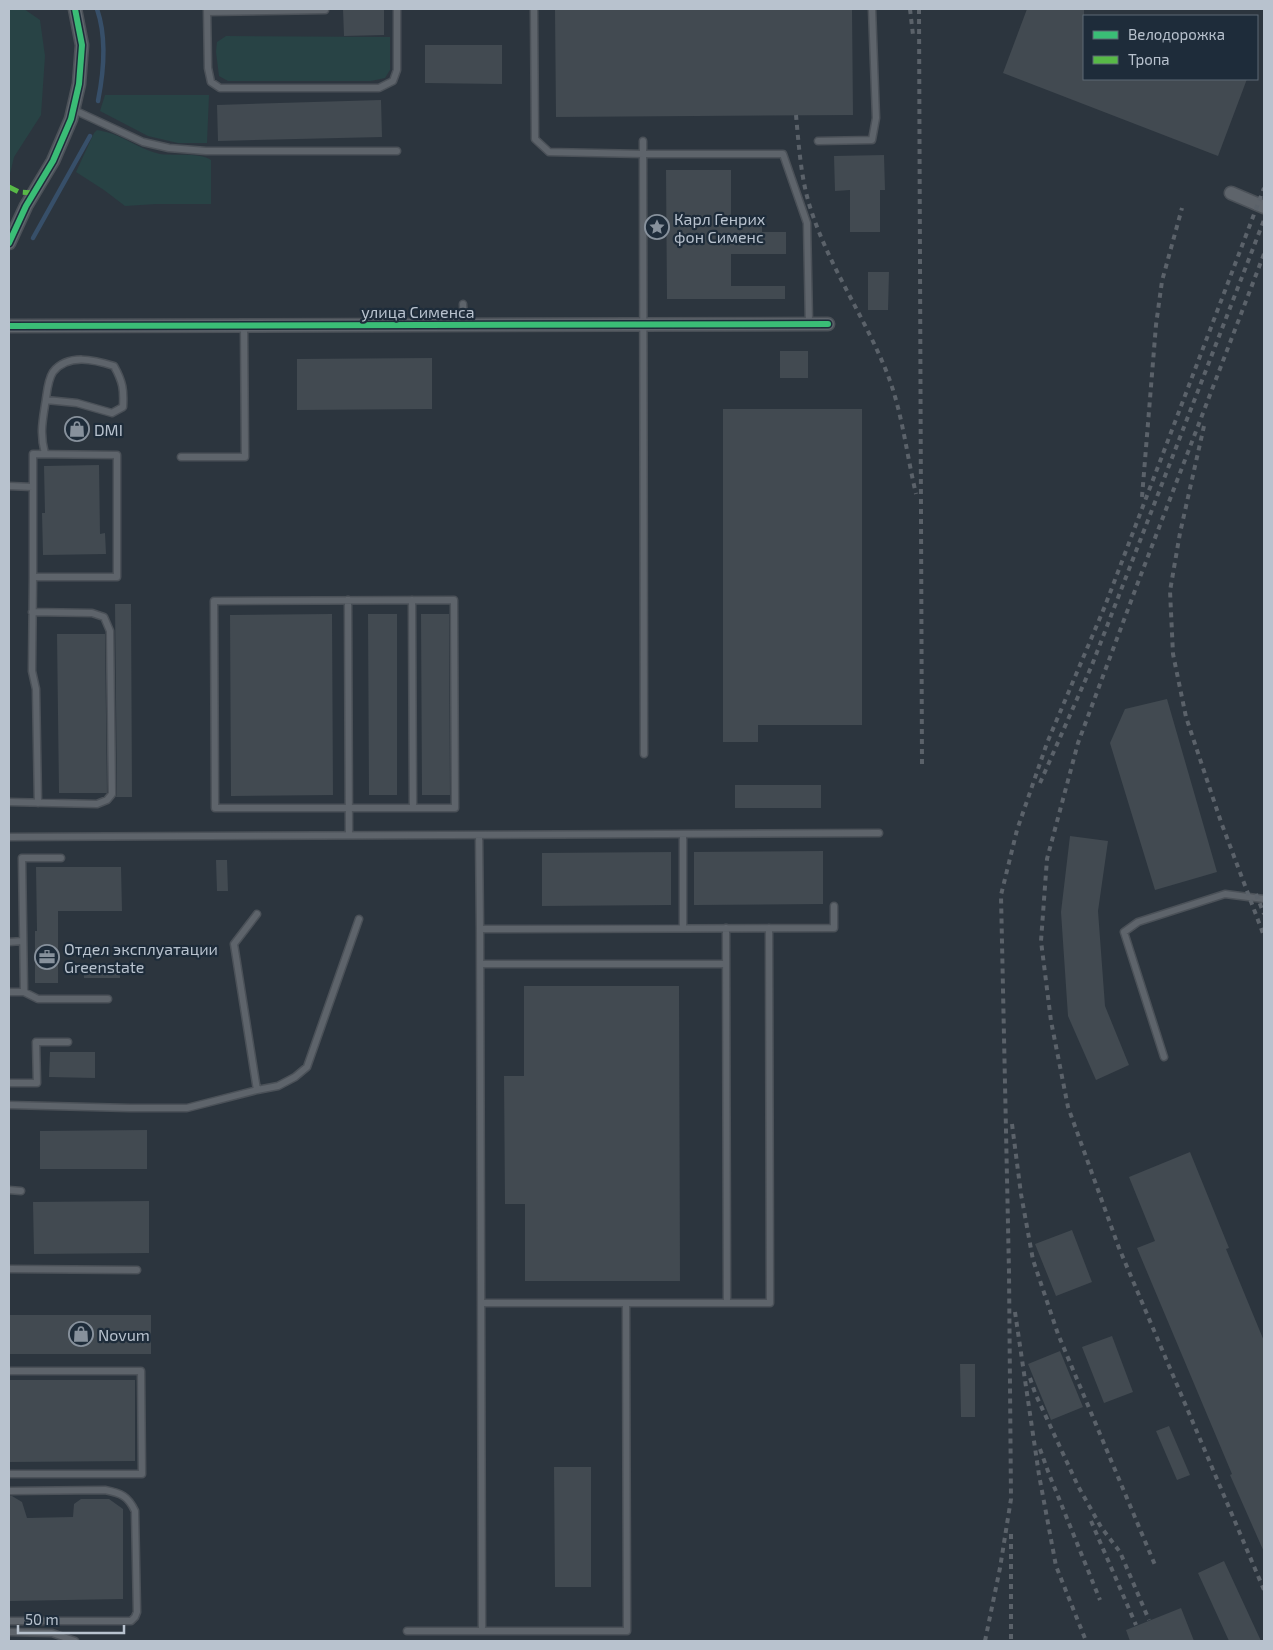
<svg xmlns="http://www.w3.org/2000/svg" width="1273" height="1650" viewBox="0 0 1273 1650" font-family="'Exo 2',sans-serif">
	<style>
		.green { fill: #284345 }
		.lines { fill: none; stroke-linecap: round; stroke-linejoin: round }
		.stream { stroke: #374f69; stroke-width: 4.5 }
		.building { fill: #424a51 }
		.lane-casing { stroke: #4b5158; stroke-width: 9 }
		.street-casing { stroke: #4b5158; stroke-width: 15 }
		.lane { stroke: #5e646b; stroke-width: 6 }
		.street { stroke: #5e646b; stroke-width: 12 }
		.rail { stroke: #5b626a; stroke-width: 4; stroke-dasharray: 5 5; stroke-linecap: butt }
		.quiet { stroke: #58b947; stroke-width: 5; stroke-dasharray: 10 5; stroke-linecap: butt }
		.cycleway-casing { stroke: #1e2c3a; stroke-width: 9 }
		.cycleway { stroke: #3abd76; stroke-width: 6 }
		.labels { text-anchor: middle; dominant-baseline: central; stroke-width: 4.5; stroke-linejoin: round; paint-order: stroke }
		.poi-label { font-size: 16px; fill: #b8c2ce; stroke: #1e2c3a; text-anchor: start }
		.street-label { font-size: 16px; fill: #b8c2ce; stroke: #1e2c3a }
	</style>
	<rect width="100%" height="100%" fill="#2c353e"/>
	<path class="green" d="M15 9H24L40 20 45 56 41 115 14 157 9 178V13L10 10Z
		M226 36 390 37V70L385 78 371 81H228L219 76 216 52 217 42Z
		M105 95H209L207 143H178L148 136 100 111Z
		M97 130C102 131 108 132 113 134 129 140 142 150 160 154 175 156 200 152 211 160V204H156L125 206 104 190 76 172 94 133Z"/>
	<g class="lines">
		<path class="stream" d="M97 9C107 38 104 71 98 101
			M33 238 90 136"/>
	</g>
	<path class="building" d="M343 9H384V35L344 36Z
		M555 9H852L853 115 556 117Z
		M1027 9H1084V79H1247L1218 156 1003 73Z
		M425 45H502V84L425 83Z
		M381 100 382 137 218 141 217 105Z
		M884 155 885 190H880V232H850V190L835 191 834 156Z
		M666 170H731V221H762V232H786V254H731V286H785V299H667Z
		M868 272H889L888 310H868Z
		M780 351H808V378H780Z
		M432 358V409L297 410V359Z
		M723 409H862V725H758V742H723Z
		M99 465 100 534 105 533 106 554 43 555 42 513H45L44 466Z
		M115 604H131L132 797H116L117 794Z
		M332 614 333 795 231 796 230 615Z
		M368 614H397V795H369Z
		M421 614H449L450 795H422Z
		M57 634H105L107 793H59Z
		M1167 699 1217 872 1155 890 1110 743 1125 709Z
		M735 785H821V808H735Z
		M1070 836 1108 841 1098 911 1105 1006 1129 1065 1096 1080 1068 1016 1061 912Z
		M823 851V904L694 905V852Z
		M671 852V905L542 906V853Z
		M216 860H227L228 891H217Z
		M36 867H121L122 911H58V983H35V931H37Z
		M120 963V978H84L83 964Z
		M524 986H679L680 1281H525V1204H505L504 1076H524Z
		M50 1052H95V1078L49 1077Z
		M147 1130V1169H40V1131Z
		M1190 1152 1229 1248 1226 1249 1264 1341V1552L1230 1475 1232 1474 1137 1248 1155 1241 1129 1177Z
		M149 1201V1253L34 1254 33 1202Z
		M1072 1230 1092 1282 1056 1296 1035 1244Z
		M10 1315H151V1354H10Z
		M1112 1336 1133 1392 1104 1403 1082 1347Z
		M1060 1351 1083 1407 1051 1420 1028 1364Z
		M960 1364H975V1417H961Z
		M9 1380H135V1461L9 1462Z
		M1169 1426 1190 1475 1177 1480 1156 1431Z
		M554 1467H591V1587H555Z
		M9 1496H12L22 1502 27 1518 73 1517 74 1504 81 1499H109L123 1509V1599L9 1601Z
		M1224 1561 1261 1641H1229L1198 1573Z
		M1181 1608 1194 1641H1130L1126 1630Z"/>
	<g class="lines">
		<defs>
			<path id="lane" d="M207 9 208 68 211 82 220 88H379L393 81 397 70V9
				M534 9 535 139 549 152 643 154H783L807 223 809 323
				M207 12 325 10
				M74 110 143 142 169 148 206 151H397
				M643 141 644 754
				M818 141 872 140 876 118 872 9
				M463 304 464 325
				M33 454 117 455V577H33Z
				M45 454C40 435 42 424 45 405 47 395 47 381 53 372 68 353 95 360 114 366 123 382 124 390 123 407L112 413 77 403 46 400
				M181 457H245L244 325
				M9 486 33 487
				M33 577 32 671 36 689 38 803
				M348 600 349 835
				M412 600 413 808
				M454 600 455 808H215L214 601Z
				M9 802 97 804 107 800 112 794 110 631 104 617 92 613 32 612
				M683 834V928
				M479 835 480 929 834 928V906
				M9 837 879 833
				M726 928 727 1303
				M480 929 482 1631
				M9 942 23 941
				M480 964H726
				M9 992H24L38 999H108
				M24 992 22 858H61
				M1164 1057 1124 932 1138 922 1225 894 1264 899
				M9 1083H37L36 1042H68
				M257 1090 234 944 257 914
				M9 1105 130 1108H187L257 1090 278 1086 295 1077 307 1067 359 919
				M9 1190 21 1191
				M9 1269 137 1270
				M481 1303H770L769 928
				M9 1371H141L142 1474H9
				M9 1491 105 1490C121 1493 128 1496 135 1511L137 1612 135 1617 131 1621H9
				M407 1631H627L626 1303
				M9 1632 52 1633 75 1641"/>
			<path id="street" d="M1231 193 1264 207
				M9 243 26 206 53 161 71 119 79 84 82 45 75 9
				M9 326 828 324"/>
		</defs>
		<use href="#lane" class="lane-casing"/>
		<use href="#street" class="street-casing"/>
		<use href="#lane" class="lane"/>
		<use href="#street" class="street"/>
		<path class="rail" d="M910 9 913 35
			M919 9 922 766
			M796 115C799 147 801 182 812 213 830 267 863 315 885 368 902 408 906 452 916 494
			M1264 254 1137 585 1078 743 1047 859 1041 941 1051 1021 1068 1107 1119 1248 1264 1590
			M1204 426 1180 533 1170 591 1173 654 1186 717 1221 822 1264 936
			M1142 497 1156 325 1162 281 1182 208
			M1040 783 1092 665 1264 220
			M1256 894 1264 914
			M1012 1124 1021 1194 1033 1260 1058 1334 1155 1565
			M1015 1312 1039 1475 1056 1566 1086 1641
			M1030 1378 1035 1393 1078 1486 1101 1527 1120 1552 1149 1620
			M1040 1449 1049 1474 1100 1600
			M1091 1521 1136 1625
			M1011 1534V1641
			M985 1641 1000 1568 1011 1499 1009 1272 1001 895 1017 830 1047 743 1105 606 1264 188"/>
		<path class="quiet" d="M9 187 19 192 34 193"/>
		<defs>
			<path id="cycleway" d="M9 243 26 206 53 161 71 119 79 84 82 45 75 9
				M9 326 828 324"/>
		</defs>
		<use href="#cycleway" class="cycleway-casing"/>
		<use href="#cycleway" class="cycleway"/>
	</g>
	<defs>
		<symbol id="sight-ring" viewBox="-11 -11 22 22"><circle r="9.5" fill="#1e2c3a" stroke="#87919c" stroke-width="1.5"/><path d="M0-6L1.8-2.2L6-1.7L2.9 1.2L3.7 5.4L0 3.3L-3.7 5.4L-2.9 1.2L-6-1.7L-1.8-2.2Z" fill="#87919c"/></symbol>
		<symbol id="shop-ring" viewBox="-11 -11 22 22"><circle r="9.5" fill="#1e2c3a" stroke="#87919c" stroke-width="1.5"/><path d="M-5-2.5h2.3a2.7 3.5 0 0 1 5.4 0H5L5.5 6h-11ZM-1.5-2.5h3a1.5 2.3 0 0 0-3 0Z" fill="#87919c"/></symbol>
		<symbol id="office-ring" viewBox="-11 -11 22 22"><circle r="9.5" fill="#1e2c3a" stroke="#87919c" stroke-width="1.5"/><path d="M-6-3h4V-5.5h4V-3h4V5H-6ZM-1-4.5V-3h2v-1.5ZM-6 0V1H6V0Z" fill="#87919c"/></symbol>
	</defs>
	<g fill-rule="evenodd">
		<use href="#sight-ring" x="643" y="213" width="28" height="28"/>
		<use href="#shop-ring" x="63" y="415" width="28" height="28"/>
		<use href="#office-ring" x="33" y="943" width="28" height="28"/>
		<use href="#shop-ring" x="67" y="1320" width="28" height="28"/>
	</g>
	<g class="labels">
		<g class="poi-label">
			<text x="674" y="218">Карл Генрих<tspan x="674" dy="18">фон Сименс</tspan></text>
			<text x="94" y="429">DMI</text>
			<text x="64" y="948">Отдел эксплуатации<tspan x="64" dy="18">Greenstate</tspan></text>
			<text x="98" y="1334">Novum</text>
		</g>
		<g class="street-label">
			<text x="418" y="311">улица Сименса</text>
		</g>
	</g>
	<rect width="1273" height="1650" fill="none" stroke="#b8c2ce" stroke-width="20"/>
	<rect x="1083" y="15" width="175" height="65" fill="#1e2c3a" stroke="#5c6875"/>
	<rect x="1093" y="31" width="25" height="8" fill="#3abd76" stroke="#5c6875"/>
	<text x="1128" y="40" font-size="15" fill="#b8c2ce">Велодорожка</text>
	<rect x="1093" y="56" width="25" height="8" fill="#58b947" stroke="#5c6875"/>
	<text x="1128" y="65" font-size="15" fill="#b8c2ce">Тропа</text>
	<path d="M18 1625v8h106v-8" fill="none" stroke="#b8c2ce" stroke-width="2.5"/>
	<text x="25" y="1625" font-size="15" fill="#b8c2ce" stroke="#1e2c3a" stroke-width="4" paint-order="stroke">50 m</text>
</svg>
